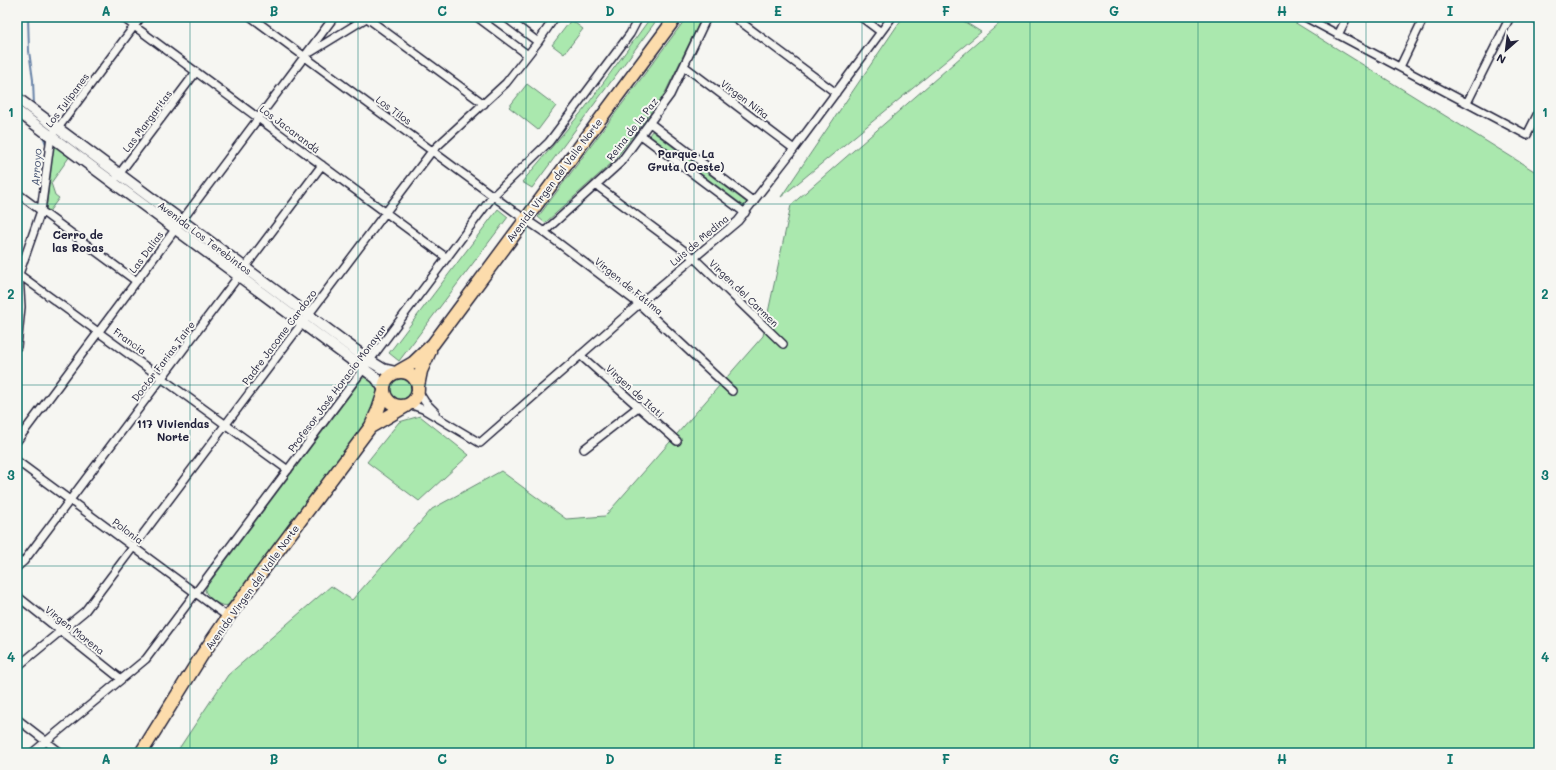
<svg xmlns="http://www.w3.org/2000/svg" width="1556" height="770" viewBox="0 0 1556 770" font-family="Mali,sans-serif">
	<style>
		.green { fill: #aae8ae; stroke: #668574 }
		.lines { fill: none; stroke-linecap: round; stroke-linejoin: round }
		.stream { stroke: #6883a8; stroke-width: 2 }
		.street-casing { stroke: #22223b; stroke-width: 10 }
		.secondary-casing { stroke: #22223b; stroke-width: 13 }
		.primary-casing { stroke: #22223b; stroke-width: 15 }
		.street { stroke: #f6f6f2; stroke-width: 7 }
		.secondary { stroke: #f6f6f2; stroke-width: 10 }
		.primary { stroke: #fcdcac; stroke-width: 12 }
		.grid { fill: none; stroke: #0f766e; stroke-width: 1; stroke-opacity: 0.55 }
		.labels { text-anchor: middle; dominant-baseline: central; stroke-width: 4; stroke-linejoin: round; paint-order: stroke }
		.street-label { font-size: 10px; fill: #22223b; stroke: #f6f6f2 }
		.neighbourhood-label { font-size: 11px; font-weight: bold; fill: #22223b; stroke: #f6f6f2 }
		.water-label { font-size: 11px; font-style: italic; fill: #455271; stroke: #f6f6f2 }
		.neatline { fill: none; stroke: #0f766e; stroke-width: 1.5 }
		.grid-label { font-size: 13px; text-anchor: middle; font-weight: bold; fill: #0f766e }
	</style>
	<rect width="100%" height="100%" fill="#f6f6f2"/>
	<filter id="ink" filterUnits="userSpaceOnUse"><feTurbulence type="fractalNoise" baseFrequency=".025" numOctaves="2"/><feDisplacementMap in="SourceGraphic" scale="8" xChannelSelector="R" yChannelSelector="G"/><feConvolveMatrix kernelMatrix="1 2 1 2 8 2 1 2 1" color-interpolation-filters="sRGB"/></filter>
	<g filter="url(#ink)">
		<path class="green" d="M17 17H18L21 96 17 93Z
			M651 17H659L532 188 522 182 585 108Z
			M687 17H702L665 93 614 161 545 223 538 217Z
			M903 17H957L981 32 781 197Z
			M1003 17H1286L1539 174V753H176L228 675 331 586 352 600 432 509 501 471 566 519 605 516 763 336 791 205 1001 22Z
			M571 20 583 29 564 54 552 45Z
			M527 84 556 106 538 130 509 107Z
			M652 131 747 203 744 206 649 135Z
			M55 145 70 156 51 183 55 195 59 198 48 213 46 211 53 147Z
			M498 209 508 217 399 361 389 353Z
			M365 377C382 380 377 402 373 413L229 605C221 608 209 599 205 591L207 586 362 379Z
			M389 389a11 11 0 1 1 22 0a11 11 0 1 1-22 0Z
			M420 416 469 455 419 501 367 462 399 422Z"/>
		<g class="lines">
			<path class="stream" d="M28 17 29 51 33 80 34 106
				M43 136 47 147"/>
			<defs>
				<path id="street" d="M122 17 447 258
					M251 17 516 213 544 232 639 304 732 391
					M477 17 528 55
					M505 17 538 42
					M734 17 836 93
					M861 17 881 32
					M1305 17 1527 135 1539 111
					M1530 17 1539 21
					M367 18 484 104
					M1338 35 1347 17
					M311 52 368 17
					M684 66 794 149
					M1400 67 1424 17
					M1467 103 1510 17
					M650 123 754 202
					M641 135 745 213
					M117 177 196 72
					M596 185 694 258 783 344
					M17 193 136 281
					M544 232 620 163 670 95 707 17
					M17 273 288 470
					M17 347 21 307 19 274 41 211 51 136 58 128 141 17
					M580 355 677 441
					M418 391 425 402 435 412
					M409 404 423 409 480 443 639 304 738 221 794 149 892 17
					M17 441 334 17
					M584 449 638 407
					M17 461 228 617
					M17 567 24 561 322 165
					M17 596 121 679
					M17 667 85 611 432 151 506 83 538 42 555 17
					M17 719 61 753
					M32 753 146 659 493 196 549 142 630 34 639 17"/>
				<path id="secondary" d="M17 98 370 361 383 369 396 372
					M17 111 376 378 383 388"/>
				<path id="primary" d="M399 371 413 363 433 344 676 17
					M384 389a17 17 0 1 1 34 0a17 17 0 1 1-34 0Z
					M418 386 421 371 430 351
					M372 426 406 406
					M141 753 202 655 228 617 371 426 378 410 384 392"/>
			</defs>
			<use href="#street" class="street-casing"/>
			<use href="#secondary" class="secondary-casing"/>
			<use href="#primary" class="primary-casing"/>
			<use href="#street" class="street"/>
			<use href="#secondary" class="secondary"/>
			<use href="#primary" class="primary"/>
		</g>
	</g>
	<path class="grid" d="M190 17V753M358 17V753M526 17V753M694 17V753M862 17V753M1030 17V753M1198 17V753M1366 17V753M17 204H1539M17 385H1539M17 566H1539"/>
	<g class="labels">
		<g class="street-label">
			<text transform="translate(745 99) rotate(37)">Virgen Niña</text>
			<text transform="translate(67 100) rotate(-53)">Los Tulipanes</text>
			<text transform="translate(394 110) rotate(36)">Los Tilos</text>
			<text transform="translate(147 121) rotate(-53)">Las Margaritas</text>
			<text transform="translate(290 129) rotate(37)">Los Jacarandá</text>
			<text transform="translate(632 129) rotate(-52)">Reina de la Paz</text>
			<text transform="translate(554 180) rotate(-53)">Avenida Virgen del Valle Norte</text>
			<text transform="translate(205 238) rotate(37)">Avenida Los Terebintos</text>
			<text transform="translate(699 240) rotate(-40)">Luis de Medina</text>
			<text transform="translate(146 252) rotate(-53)">Las Dalias</text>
			<text transform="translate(629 286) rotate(39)">Virgen de Fátima</text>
			<text transform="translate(744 293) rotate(44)">Virgen del Carmen</text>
			<text transform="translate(279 337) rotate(-53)">Padre Jacome Cardozo</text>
			<text transform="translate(130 341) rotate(36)">Francia</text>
			<text transform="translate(163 361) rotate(-53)">Doctor Farias Taire</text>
			<text transform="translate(337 388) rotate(-53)">Profesor José Horacio Monayar</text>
			<text transform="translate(635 391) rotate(42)">Virgen de Itatí</text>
			<text transform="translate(128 531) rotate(37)">Polonia</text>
			<text transform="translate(252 587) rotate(-54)">Avenida Virgen del Valle Norte</text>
			<text transform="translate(75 630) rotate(38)">Virgen Morena</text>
		</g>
		<g class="neighbourhood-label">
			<text x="686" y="153">Parque La<tspan x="686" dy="13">Gruta (Oeste)</tspan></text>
			<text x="78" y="234">Cerro de<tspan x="78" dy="13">las Rosas</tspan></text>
			<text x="173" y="423">117 Viviendas<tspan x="173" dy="13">Norte</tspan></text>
		</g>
		<g class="water-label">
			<text transform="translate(36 167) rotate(-86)">Arroyo</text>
		</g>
	</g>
	<rect width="1556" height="770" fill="none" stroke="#f6f6f2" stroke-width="44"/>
	<g transform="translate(1506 50) rotate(208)" stroke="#f6f6f2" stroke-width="3" paint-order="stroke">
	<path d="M0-3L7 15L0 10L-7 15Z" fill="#22223b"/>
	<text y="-6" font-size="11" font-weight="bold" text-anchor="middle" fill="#22223b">N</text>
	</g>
	<rect x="22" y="22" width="1512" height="726" class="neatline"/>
	<g class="grid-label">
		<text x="106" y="16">A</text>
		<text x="274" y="16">B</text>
		<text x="442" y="16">C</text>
		<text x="610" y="16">D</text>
		<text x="778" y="16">E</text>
		<text x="946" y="16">F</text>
		<text x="1114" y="16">G</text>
		<text x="1282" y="16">H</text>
		<text x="1450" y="16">I</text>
		<text x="11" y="117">1</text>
		<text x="1545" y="117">1</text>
		<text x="11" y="299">2</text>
		<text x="1545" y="299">2</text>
		<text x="11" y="480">3</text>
		<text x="1545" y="480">3</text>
		<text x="11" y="662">4</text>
		<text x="1545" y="662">4</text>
		<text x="106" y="764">A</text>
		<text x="274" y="764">B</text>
		<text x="442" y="764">C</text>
		<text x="610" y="764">D</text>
		<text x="778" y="764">E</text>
		<text x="946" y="764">F</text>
		<text x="1114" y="764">G</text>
		<text x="1282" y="764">H</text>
		<text x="1450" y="764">I</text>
	</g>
</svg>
